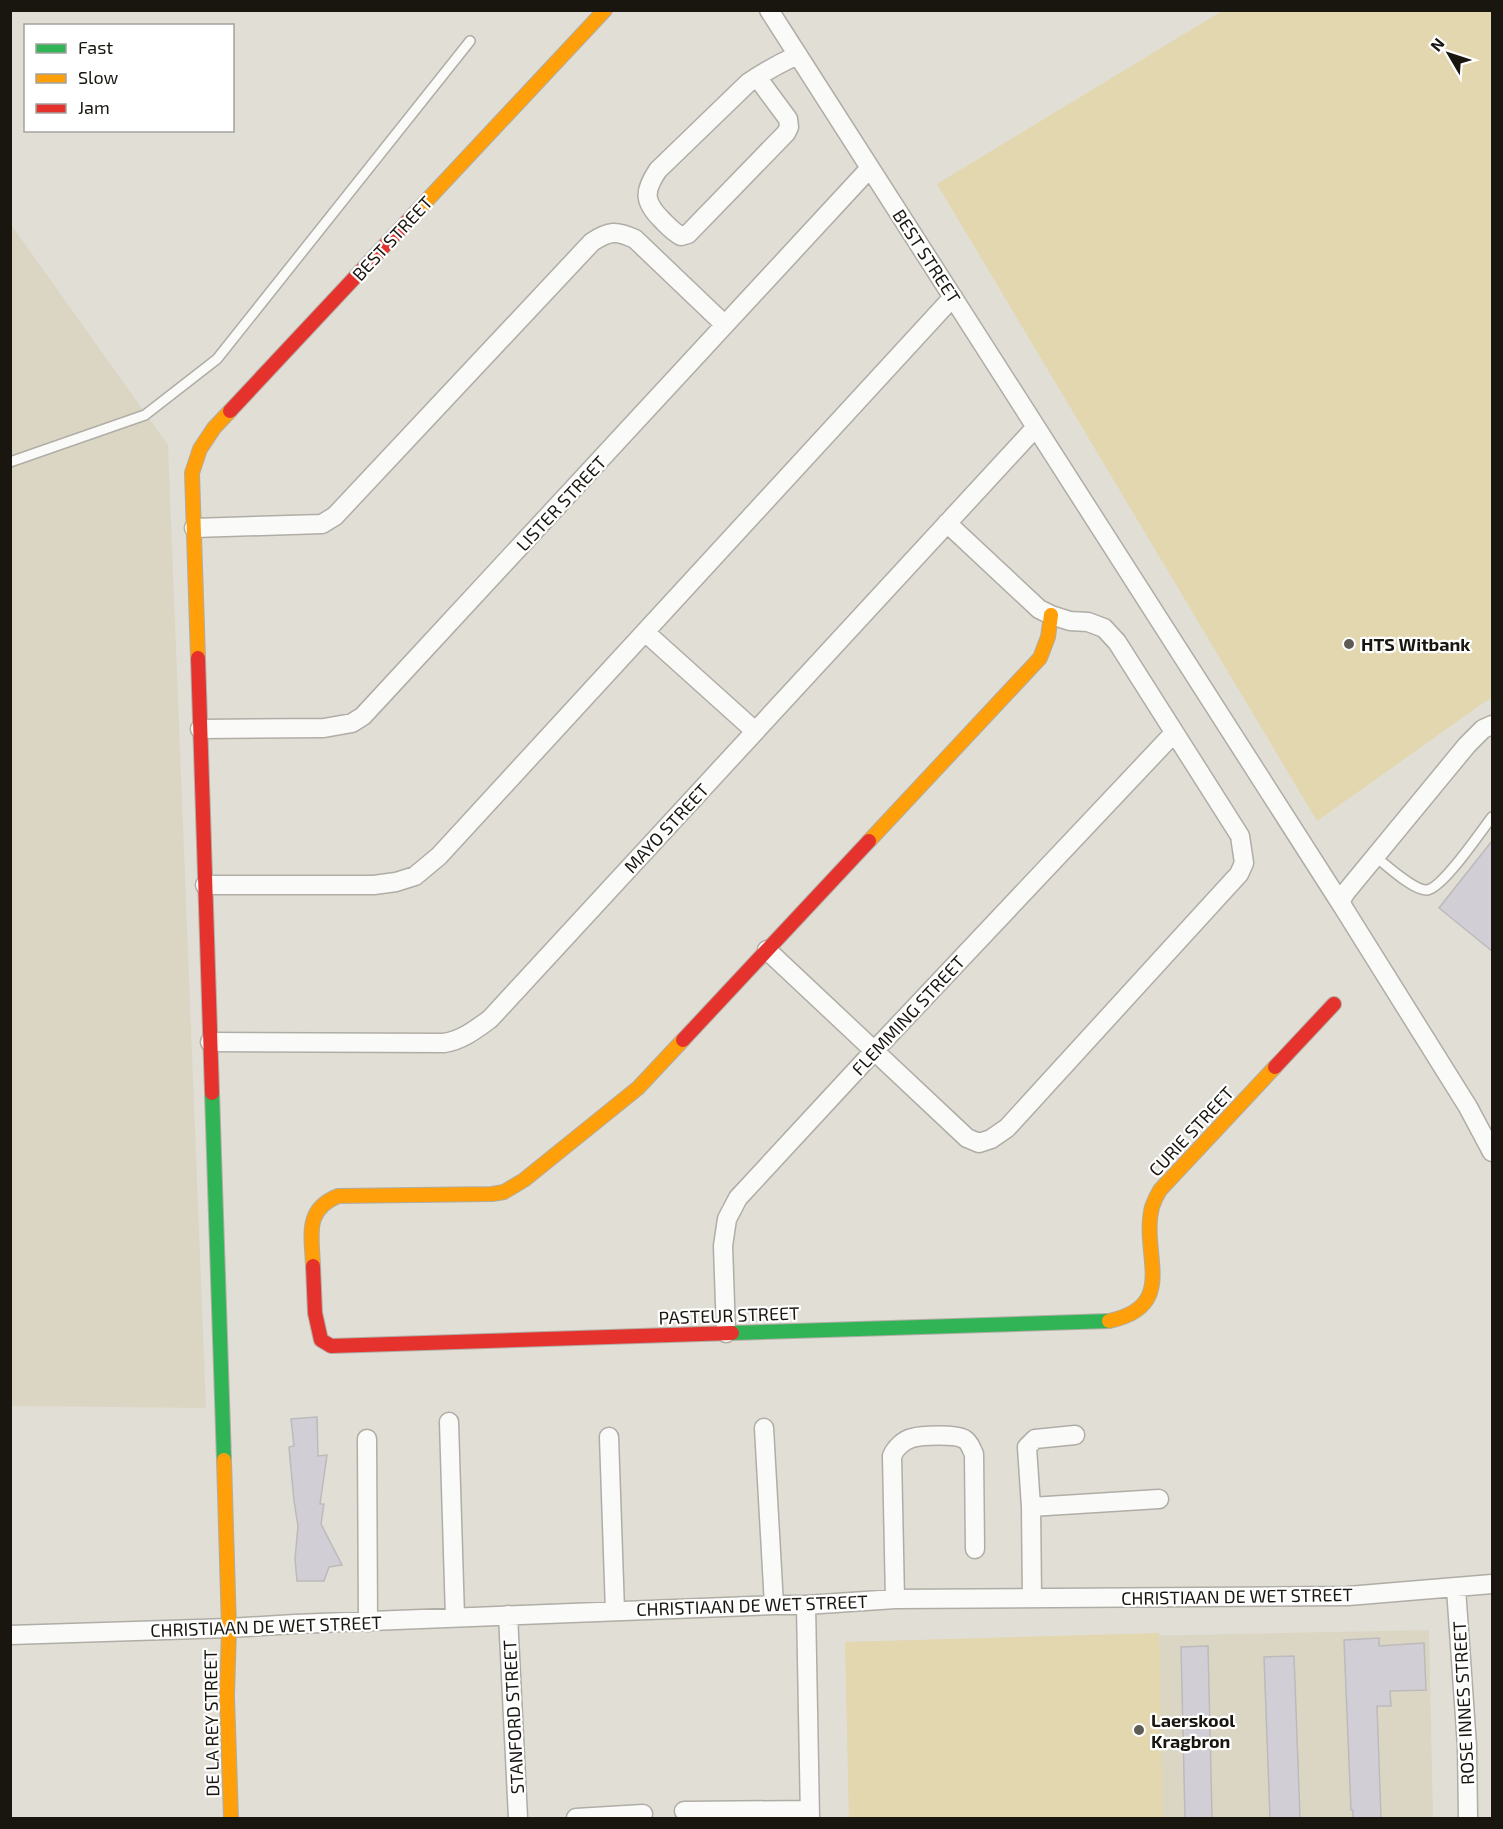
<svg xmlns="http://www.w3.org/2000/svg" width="1503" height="1829" viewBox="0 0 1503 1829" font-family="'Exo 2',sans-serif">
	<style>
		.built { fill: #dbd6c4 }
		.green { fill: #e3d7af }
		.building { fill: #d2ced6; stroke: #bcbaba; stroke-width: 1.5 }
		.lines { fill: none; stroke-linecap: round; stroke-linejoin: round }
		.lane-casing { stroke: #b0ada6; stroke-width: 12 }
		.street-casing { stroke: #b0ada6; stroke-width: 21 }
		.fast-casing { stroke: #b0ada6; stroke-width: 16 }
		.slow-casing { stroke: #b0ada6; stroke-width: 16 }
		.jam-casing { stroke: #b0ada6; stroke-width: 16 }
		.lane { stroke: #fafaf9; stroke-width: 9 }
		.street { stroke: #fafaf9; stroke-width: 18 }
		.fast { stroke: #30b455; stroke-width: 14 }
		.slow { stroke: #ff9f0a; stroke-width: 14 }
		.jam { stroke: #e5322d; stroke-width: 14 }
		.poi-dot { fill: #5e5c54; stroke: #fff; stroke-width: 2 }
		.labels { text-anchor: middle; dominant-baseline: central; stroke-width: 4.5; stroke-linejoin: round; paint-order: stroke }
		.street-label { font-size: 18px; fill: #18160f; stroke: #fff }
		.poi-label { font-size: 18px; font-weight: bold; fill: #18160f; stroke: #fff; text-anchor: start }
	</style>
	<rect width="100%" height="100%" fill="#e1ded5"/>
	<path class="built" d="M10 223 168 445 206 1408 11 1406Z
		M1429 1630 1433 1818H849L846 1642Z"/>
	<path class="green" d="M1222 11H1492V698L1483 703 1317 821 937 184Z
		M1159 1633 1163 1818H849L845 1642Z"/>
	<path class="building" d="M1492 841V951L1439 908Z
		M317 1417 318 1456 327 1455 320 1504H324L321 1524 342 1565 329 1567 324 1581H297L295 1559 298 1526 294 1501 289 1447 294 1446 291 1419Z
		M1379 1638V1646L1424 1643 1426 1690 1390 1691 1391 1706H1377L1381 1818H1353V1810H1351L1344 1640Z
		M1208 1646 1212 1818H1185L1181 1647Z
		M1294 1656 1300 1818H1270L1264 1657Z"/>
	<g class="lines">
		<defs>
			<path id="lane" d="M10 462 145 415 217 359 470 41
				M1376 857C1386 865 1414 891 1427 890 1443 888 1481 831 1492 817"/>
			<path id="street" d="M769 10 1343 907
				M757 77 788 119 789 127 786 133 688 234 681 236C673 232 668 226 662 220 644 202 643 192 658 170L748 83C764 72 780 63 798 55
				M194 528 322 524 335 516 592 242C609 231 616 230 635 239L725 325
				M645 632 755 731
				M1492 725 1483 729 1467 745 1346 892 1341 900 1343 907 1468 1107 1492 1152
				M200 729 324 728 352 723 363 716 870 168
				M205 885H374L396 882 415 876 439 856 953 297
				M767 950 967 1138 979 1143 991 1139 1007 1128 1239 874 1244 863 1240 836 1117 642 1104 628 1088 622 1070 621 1051 615 1039 609 947 523
				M210 1042 444 1043C462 1040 475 1030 490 1019L1036 427
				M726 1333 723 1246 727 1219 738 1198 874 1051 1174 733
				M449 1422 455 1617
				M764 1428 774 1605
				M609 1437 615 1611
				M367 1439 368 1622
				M1031 1507 1159 1499
				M1456 1588 1467 1746 1468 1818
				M1032 1598 1031 1507 1027 1447 1035 1439 1075 1435
				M895 1599 892 1456C895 1448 904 1440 912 1438 922 1435 956 1434 964 1439 970 1442 971 1449 974 1454L975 1549
				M806 1605 810 1818
				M508 1615 518 1818
				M10 1635 229 1628 295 1624 774 1605H806L895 1599 1348 1596 1492 1584
				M684 1811 809 1810
				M576 1818 643 1814"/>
			<path id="fast" d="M212 1093 224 1460
				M732 1333 1109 1321"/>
			<path id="slow" d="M417 211 605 10
				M198 658 192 473 200 449 214 428 230 411
				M869 841 1040 658 1048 637 1051 615
				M313 1266C312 1235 304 1210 338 1196L492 1194 504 1192 524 1180 638 1088 683 1040
				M1109 1321C1180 1306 1140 1254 1152 1207 1154 1201 1157 1195 1160 1190L1275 1067
				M224 1460 229 1628 227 1696 231 1818"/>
			<path id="jam" d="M230 411 417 211
				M198 658 212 1093
				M683 1040 869 841
				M1275 1067 1334 1004
				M313 1266 315 1313 321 1340 331 1346 732 1333"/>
		</defs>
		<use href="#lane" class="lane-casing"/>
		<use href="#street" class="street-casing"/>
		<use href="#fast" class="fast-casing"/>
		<use href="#slow" class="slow-casing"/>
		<use href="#jam" class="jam-casing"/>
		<use href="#lane" class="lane"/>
		<use href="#street" class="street"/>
		<use href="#fast" class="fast"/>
		<use href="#slow" class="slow"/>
		<use href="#jam" class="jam"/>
	</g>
	<g class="poi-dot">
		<circle cx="1349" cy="644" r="6"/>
		<circle cx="1139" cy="1730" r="6"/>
	</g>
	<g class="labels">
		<g class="street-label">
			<text transform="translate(392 238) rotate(-47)">BEST STREET</text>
			<text transform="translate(927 256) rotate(57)">BEST STREET</text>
			<text transform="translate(561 503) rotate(-47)">LISTER STREET</text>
			<text transform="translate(666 828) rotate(-47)">MAYO STREET</text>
			<text transform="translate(908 1015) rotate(-47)">FLEMMING STREET</text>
			<text transform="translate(1191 1131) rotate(-47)">CURIE STREET</text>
			<text transform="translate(729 1315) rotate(-2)">PASTEUR STREET</text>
			<text transform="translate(1237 1596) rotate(-1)">CHRISTIAAN DE WET STREET</text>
			<text transform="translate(752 1605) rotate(-2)">CHRISTIAAN DE WET STREET</text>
			<text transform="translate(266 1626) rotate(-2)">CHRISTIAAN DE WET STREET</text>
			<text transform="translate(1463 1703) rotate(-93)">ROSE INNES STREET</text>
			<text transform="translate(513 1717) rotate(-93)">STANFORD STREET</text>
			<text transform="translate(211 1723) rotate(-91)">DE LA REY STREET</text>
		</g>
		<g class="poi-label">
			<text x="1361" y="644">HTS Witbank</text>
			<text x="1151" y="1720">Laerskool<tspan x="1151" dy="21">Kragbron</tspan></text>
		</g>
	</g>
	<rect width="1503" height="1829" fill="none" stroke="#18160f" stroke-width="24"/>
	<rect x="24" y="24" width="210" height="108" fill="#ffffff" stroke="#a3a29f" stroke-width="1.5"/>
	<rect x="36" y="44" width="30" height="9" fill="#30b455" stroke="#a3a29f" stroke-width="1.5"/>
	<text x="78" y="54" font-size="18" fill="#18160f">Fast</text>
	<rect x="36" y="74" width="30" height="9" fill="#ff9f0a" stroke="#a3a29f" stroke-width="1.5"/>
	<text x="78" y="84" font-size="18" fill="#18160f">Slow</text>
	<rect x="36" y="104" width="30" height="9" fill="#e5322d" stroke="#a3a29f" stroke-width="1.5"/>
	<text x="78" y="114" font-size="18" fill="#18160f">Jam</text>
	<g transform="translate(1449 54) rotate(309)" stroke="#ffffff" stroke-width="4.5" paint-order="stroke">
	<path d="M0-4.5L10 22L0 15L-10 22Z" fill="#18160f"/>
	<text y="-9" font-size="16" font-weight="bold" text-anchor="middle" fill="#18160f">N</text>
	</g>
</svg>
